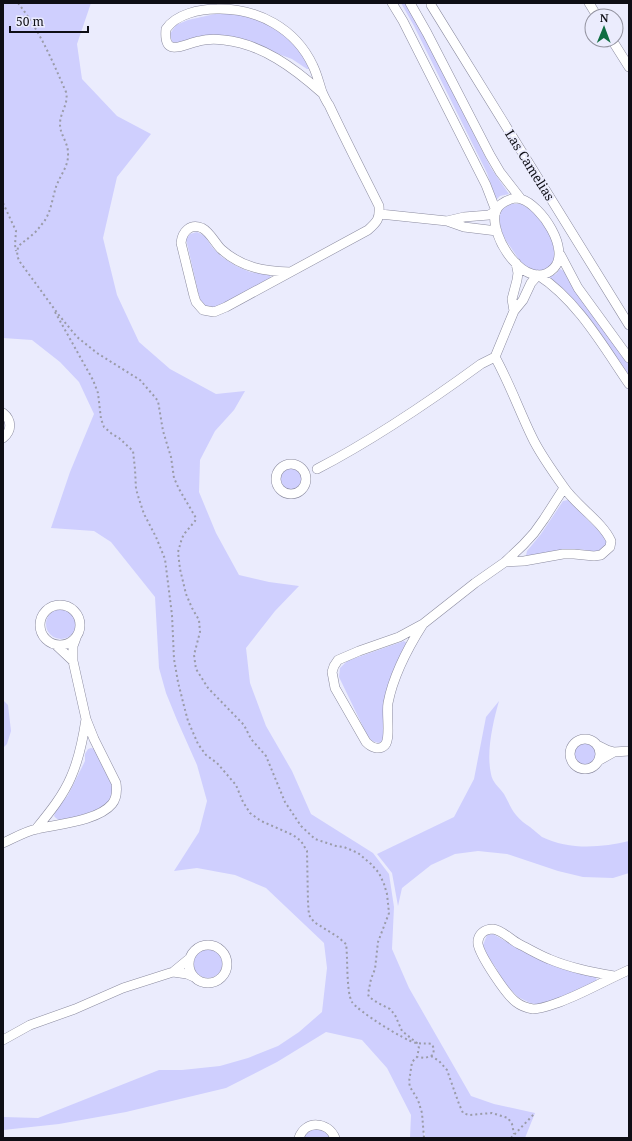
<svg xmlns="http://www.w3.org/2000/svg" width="632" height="1141" viewBox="0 0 632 1141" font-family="'Noto Serif',serif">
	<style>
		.green { fill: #cfcffe }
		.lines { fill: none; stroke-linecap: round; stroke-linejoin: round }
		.street-casing { stroke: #8b8b9f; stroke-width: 10 }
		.path { stroke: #9a9ba8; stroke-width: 2; stroke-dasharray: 2 3; stroke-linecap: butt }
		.street { stroke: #fff; stroke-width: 9 }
		.labels { text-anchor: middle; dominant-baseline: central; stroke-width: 4; stroke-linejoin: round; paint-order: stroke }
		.street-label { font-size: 13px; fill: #0e0e15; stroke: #ebecfd }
	</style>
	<rect width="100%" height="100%" fill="#ebecfd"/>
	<path class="green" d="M3 3H91L77 44 82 79 117 116 151 134 117 177 103 238 117 295 139 342 170 369 216 394 245 391 234 410 215 431 200 460 199 492 216 533 239 575 269 582 299 586 275 611 246 648 250 683 266 726 292 771 311 814 373 853 389 874 394 907 392 949 409 988 471 1096 494 1104 535 1113 525 1138H425L424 1129V1138H410L411 1115 387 1068 362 1040 326 1032 277 1062 226 1088 126 1112 59 1124 3 1130V1117L38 1118 159 1070H182L220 1066 248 1058 278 1046 299 1032 322 1012 327 968 324 943 266 888 235 875 197 868 174 871 199 832 207 801 197 765 177 720 166 693 159 668 155 597 111 542 94 531 51 528 70 472 94 414 79 382 60 362 32 340 3 338Z
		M401 3H406L409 7 491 168 509 194 500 196 496 200 487 173 414 26Z
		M215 14C223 14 232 13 239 14 262 18 291 35 304 55 307 59 309 64 311 69H307L292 59 246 42 179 45 172 42 170 34 176 25 188 20Z
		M511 204H521L536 213 545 225 557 251 553 266 540 272 532 270 522 264 501 233 499 221 501 210Z
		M197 232 205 236 212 247 222 257 236 266 250 272 270 275 271 279 225 305 213 307 206 306 200 300 186 239 190 234Z
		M560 269 564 271 569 281 629 365V376C607 343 581 300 549 277L556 274Z
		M281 479a11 11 0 1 1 22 0a11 11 0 1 1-22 0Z
		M568 500C576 505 580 512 586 518 593 526 603 532 607 542L603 551 595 552 580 549 526 556 527 551 541 534 563 501Z
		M46 624a15 15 0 1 1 30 0a15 15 0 1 1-30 0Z
		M404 641 407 643 399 658 392 677 384 740 379 743 372 741 367 735 339 677 340 668 347 661Z
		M3 700 8 705 11 731 7 744 3 748Z
		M499 701C493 722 486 752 491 774 492 782 499 787 504 794 508 801 511 809 516 815 520 820 525 824 530 827 534 830 538 834 542 837 568 850 601 848 629 841V873L613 878 583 877 558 871 507 854 478 851 455 854 431 865 402 888 398 906 392 873 377 854 454 817 474 779 486 717Z
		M574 754a11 11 0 1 1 22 0a11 11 0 1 1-22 0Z
		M91 748 96 749 114 787V793L108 806 67 820C62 821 58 821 54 816L56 810 68 795 85 761V754L88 749Z
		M493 934 524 952 595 976 597 980 589 985 562 997 541 1005 530 1003 518 997 505 984 496 968 488 957 483 945 487 935Z
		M193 963a15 15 0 1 1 30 0a15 15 0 1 1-30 0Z
		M310 1129 324 1130 331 1138H302Z"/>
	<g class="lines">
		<defs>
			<path id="street" d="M392 3 403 21 486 185 496 211 489 215 464 217 447 221
				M410 3 427 33 490 155 500 172 521 199
				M589 3 597 16
				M431 5 629 325
				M612 40 629 67
				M515 198C517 198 519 198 521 199 541 205 571 250 554 268 527 296 487 234 496 211 499 203 507 200 515 198Z
				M380 214 447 221 464 227 497 231
				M560 254 578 288 629 358
				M290 272C264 271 242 268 221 249 215 243 210 232 202 228 190 223 182 232 181 243L194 296 196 302 203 310 214 312 226 307 368 230C377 222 380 219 379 206 362 172 345 139 329 105 326 101 324 96 322 92 319 83 317 74 313 66 296 29 258 8 217 9 200 9 176 14 166 29 163 59 184 44 199 41 207 39 216 39 224 40 262 44 294 68 322 93
				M514 311 512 299 517 280 518 273 516 263
				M495 357 514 311 523 300 531 283 538 275C577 300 603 346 629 384
				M3 413C12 420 12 431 3 438
				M276 479a15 15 0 1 1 30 0a15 15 0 1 1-30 0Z
				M317 469C375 439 429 402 481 364L495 357C509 382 519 410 532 437 540 454 552 470 563 486 575 505 602 521 611 541L610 547 601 555 594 556 574 554H563L524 561 505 562
				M40 625a20 20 0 1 1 40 0a20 20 0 1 1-40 0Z
				M423 624C409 646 393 677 388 703 386 713 391 738 385 745 379 751 371 747 366 742L335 688 332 672 334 666 338 660 359 651 399 637 423 624 475 583 505 562 523 545 534 533 544 519 564 488
				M56 645 73 661V646L76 638
				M570 754a15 15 0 1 1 30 0a15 15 0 1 1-30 0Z
				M597 745 607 750 614 752 598 761
				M614 752 629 751
				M36 829C49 813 63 796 71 777 79 759 83 739 86 719
				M3 843C14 838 26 831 37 829 58 824 98 821 112 804 117 798 117 790 116 783L94 739 86 719 73 661
				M189 964a19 19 0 1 1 38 0a19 19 0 1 1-38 0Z
				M190 958 173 972 187 974 194 977
				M614 976C592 972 570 968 549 959 539 955 529 949 519 944 511 940 502 930 493 929 484 929 477 935 478 944 480 956 507 996 516 1002 521 1006 527 1008 533 1009 542 1009 551 1005 560 1002 584 993 606 980 629 970
				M3 1040 30 1025 75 1009 123 988 173 972
				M299 1138C305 1120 328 1121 335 1138"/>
		</defs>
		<use href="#street" class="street-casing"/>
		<path class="path" d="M18 3C40 31 52 60 66 92 69 104 60 112 60 124 60 135 68 142 68 153 69 166 60 175 56 187 52 199 51 214 42 224 39 228 36 232 32 235 27 240 22 242 18 247L17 256 20 262 58 314 77 337 97 353 140 380 154 396 158 401 163 431 171 457 174 478 179 489 196 518 195 521 185 533 182 538 178 552 180 569 186 594 192 608 199 620 200 632 194 655 196 669 208 688 244 725 251 739 266 756 285 802 301 826 315 839 336 846 344 847 358 853 371 864 379 873 384 884 387 894 389 913 378 942 375 969 371 979 368 994 369 997 378 1003 390 1009 395 1015 402 1031 417 1043 419 1048 417 1057 412 1062 409 1082 410 1087 418 1100 422 1113 424 1138
			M3 203 16 231 15 245 16 251
			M55 312 93 380 98 393 101 419 104 427 112 434 119 438 133 451 135 469 136 489 139 499 144 514 156 537 165 559 172 615 174 659 178 682 184 706 188 721 198 744 206 755 217 763 236 785 243 802 250 813 261 821 293 835 301 841 307 851 308 903 309 915 314 922 338 937 346 944C348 957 346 992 352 1002 359 1012 404 1040 416 1043 422 1044 426 1043 432 1044L434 1049 433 1055 425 1058 418 1057
			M431 1056 439 1061 447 1070 459 1104 463 1113 469 1115 492 1113 508 1118 512 1124 514 1134
			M511 1138 535 1113"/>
		<use href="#street" class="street"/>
	</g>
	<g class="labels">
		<g class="street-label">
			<text transform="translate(530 165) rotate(58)">Las Camelias</text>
		</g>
	</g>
	<rect width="632" height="1141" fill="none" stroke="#0e0e15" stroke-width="8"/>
	<g transform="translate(604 28) rotate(1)"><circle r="19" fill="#ebecfd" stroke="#9393a0"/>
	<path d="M0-3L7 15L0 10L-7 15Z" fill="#0f6d42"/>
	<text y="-6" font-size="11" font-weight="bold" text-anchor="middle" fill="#0e0e15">N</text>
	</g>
	<path d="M10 26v6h78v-6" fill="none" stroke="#0e0e15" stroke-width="2"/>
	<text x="16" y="26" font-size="12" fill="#0e0e15" stroke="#ebecfd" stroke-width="3" paint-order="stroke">50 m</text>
</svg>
